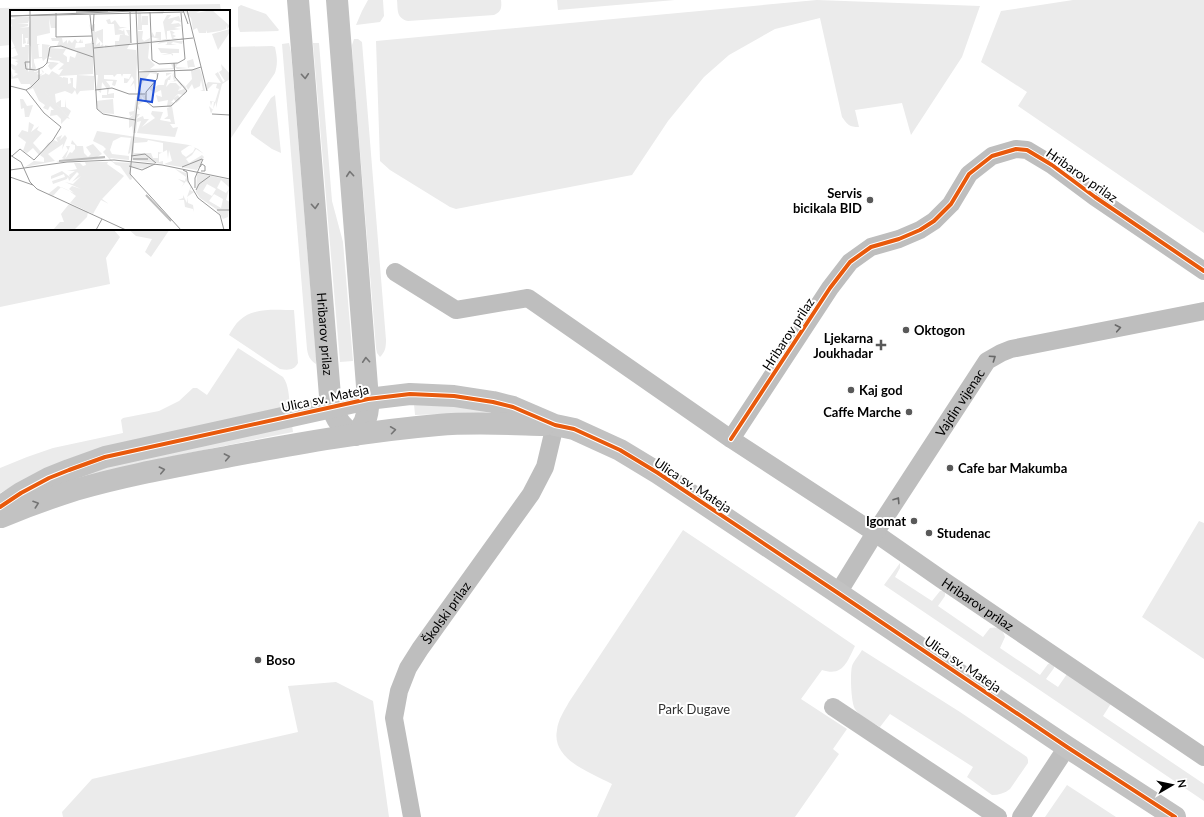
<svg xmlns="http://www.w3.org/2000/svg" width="1204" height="817" viewBox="0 0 1204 817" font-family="Lato,sans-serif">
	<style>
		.green { fill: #ebebeb }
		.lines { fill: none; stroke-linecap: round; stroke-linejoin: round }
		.street { stroke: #bebebe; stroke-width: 18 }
		.secondary { stroke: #c2c2c2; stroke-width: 22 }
		.cycleway-casing { stroke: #fff; stroke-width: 6 }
		.cycleway { stroke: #e8590c; stroke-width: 4 }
		.oneway { stroke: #747474 }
		.oneway2 { stroke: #686868 }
		.poi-dot { fill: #595959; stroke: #fff; stroke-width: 1.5 }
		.labels { text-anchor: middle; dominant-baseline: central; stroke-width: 4; stroke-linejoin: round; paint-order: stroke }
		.street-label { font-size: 13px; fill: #000; stroke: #fff }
		.poi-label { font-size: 13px; font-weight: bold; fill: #000; stroke: #fff; text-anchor: start }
		.park-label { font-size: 13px; fill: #313131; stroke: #fff }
		.inset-river { fill: none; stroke: #bdbdbd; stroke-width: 2 }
		.inset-road { fill: none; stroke: #999; stroke-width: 1 }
		.view { fill: #1d4ed8; fill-opacity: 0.15; stroke: #1d4ed8; stroke-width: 2 }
		.inset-edge { fill: none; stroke: #000; stroke-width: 2 }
	</style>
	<rect width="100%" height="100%" fill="#fff"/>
	<path class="green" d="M368 0H383L384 16 380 22 356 25 362 11Z
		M397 0H501C502 8 501 12 494 15L408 21C396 18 398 10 397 0Z
		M557 0H675L558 10Z
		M817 0 980 6 962 57 911 135 902 103 855 110 859 127C849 127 848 125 842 117L820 18 775 29 729 55 704 77 668 121 632 175 456 209 450 207 390 170 380 161 376 41Z
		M1073 0H1204V233L1018 106 1027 92 981 62 1001 11Z
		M220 4 221 11H11V45L0 46V8Z
		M241 5 266 14 279 30 278 31 240 32 238 26V7Z
		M354 39H358L362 42 386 340C386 348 385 352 380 357L377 353 376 348 353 65 352 45Z
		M289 43 291 52 316 357V364C310 360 308 356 307 349L282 44Z
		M313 43H319L332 201 343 242 353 361 340 362Z
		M272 46 275 47C277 57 278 63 275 73L229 141V47Z
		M11 57V98L0 99V58Z
		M275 95 281 153 272 149 251 134V131L271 98Z
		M11 148V229H113L120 237 106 258 110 284 0 307V149Z
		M128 229H170L151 257 145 252 152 239 136 236Z
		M294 310 298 363C294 371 287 370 280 369L229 335C232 330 235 324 240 320 253 307 277 310 294 310Z
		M238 348 283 377C289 385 289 398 290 407L53 465 0 493V468L27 457 53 448 123 433 121 420 123 418 159 411 179 401 193 388H197L207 395Z
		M414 404 455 406 507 412 415 415Z
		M292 425 293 432 159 459 16 501 75 474Z
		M1199 521 1204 523V659L1142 617Z
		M683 530 779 594 855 646C847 662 843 677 822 670L801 699 847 729 833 749 839 754 795 817H597L612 784C592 773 551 760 557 730 558 720 564 711 569 702Z
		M900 563V568L895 577 932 601 940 591H944L945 593V596L938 606 983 637 990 628C998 626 1003 629 1005 637L1000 648 1040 675 1048 664 1051 663 1054 665V668L1046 679 1058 687 1067 674 1112 702 1103 716 1204 784V801L884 585Z
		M862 650 960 712 1027 757 1028 760V763L1010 789C1005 793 999 795 992 795L967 777 973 767 890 714 880 727C873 723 859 716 855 709 851 703 850 674 852 666 854 661 859 655 862 650Z
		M336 682 373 701 389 817H63L62 812 92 779 298 732 288 686Z
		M1067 785 1116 817H1045Z"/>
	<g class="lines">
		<g class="street">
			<path id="s1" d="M395 272 456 310 528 298 731 439 875 533 941 579 1204 757"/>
			<path d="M731 439 830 288 850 262 871 247 899 239 920 230 934 221 951 204 969 174 992 156 1016 149 1027 150 1052 165 1095 197 1204 271"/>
			<path id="s2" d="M838 593 875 533 987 361 1001 353 1011 349 1204 311"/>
			<path d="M833 707 998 817"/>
			<path id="s3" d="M412 817 394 718 399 691 408 668 420 649 531 494 545 467 555 425"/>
			<path d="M1021 817 1067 747"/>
		</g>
		<g class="secondary">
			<path id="s4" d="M298 0 330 396C333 413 338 427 355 435"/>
			<path d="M337 0 368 399C369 413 366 425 355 435"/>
			<path d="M0 507 21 493 49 478 69 470 105 457 332 407 368 399 410 394 454 396 493 402 513 407 555 425 574 429 620 450 658 473 838 593 1067 747 1175 817"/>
			<path d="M1 517C25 507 50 498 75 490 126 475 179 466 231 456 300 443 368 431 438 425 473 422 508 424 544 425"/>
		</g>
		<defs>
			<path id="cycleway" d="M731 439 830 288 850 262 871 247 899 239 920 230 934 221 951 204 969 174 992 156 1016 149 1027 150 1052 165 1095 197 1204 271
				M0 507 21 493 49 478 69 470 105 457 332 407 368 399 410 394 454 396 493 402 513 407 555 425 574 429 620 450 658 473 838 593 1067 747 1175 817"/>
		</defs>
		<use href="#cycleway" class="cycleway-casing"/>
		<use href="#cycleway" class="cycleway"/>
	</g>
	<defs><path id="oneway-chevron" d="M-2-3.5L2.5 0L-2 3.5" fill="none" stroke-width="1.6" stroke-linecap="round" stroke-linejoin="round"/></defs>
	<g class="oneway">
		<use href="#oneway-chevron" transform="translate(305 76) rotate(86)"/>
		<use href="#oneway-chevron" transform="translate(350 174) rotate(-95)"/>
		<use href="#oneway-chevron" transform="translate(315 206) rotate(86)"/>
		<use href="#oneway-chevron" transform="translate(366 360) rotate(-94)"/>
		<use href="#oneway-chevron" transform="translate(393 430) rotate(-8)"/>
		<use href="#oneway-chevron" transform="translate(227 457) rotate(-11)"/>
		<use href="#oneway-chevron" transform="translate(162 470) rotate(-12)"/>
		<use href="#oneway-chevron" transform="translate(36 504) rotate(-19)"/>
	</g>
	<g class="oneway2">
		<use href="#oneway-chevron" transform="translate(1118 328) rotate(-11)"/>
		<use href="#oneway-chevron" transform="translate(993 358) rotate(-34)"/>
		<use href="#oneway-chevron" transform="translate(897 500) rotate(-57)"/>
	</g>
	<g class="poi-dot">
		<circle cx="870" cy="200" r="4"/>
		<circle cx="906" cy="330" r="4"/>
		<path d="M879 339h4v4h4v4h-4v4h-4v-4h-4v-4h4z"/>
		<circle cx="851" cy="390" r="4"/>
		<circle cx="909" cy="412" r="4"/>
		<circle cx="950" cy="468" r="4"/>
		<circle cx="914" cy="521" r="4"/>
		<circle cx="929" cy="533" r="4"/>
		<circle cx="258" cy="660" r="4"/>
	</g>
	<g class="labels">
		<g class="street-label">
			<text transform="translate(1082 175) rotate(35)">Hribarov prilaz</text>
			<text stroke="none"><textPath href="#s4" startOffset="335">Hribarov prilaz</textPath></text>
			<text transform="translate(788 334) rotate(-57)">Hribarov prilaz</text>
			<text transform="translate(325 398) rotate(-12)">Ulica sv. Mateja</text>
			<text stroke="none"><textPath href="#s2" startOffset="226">Vajdin vijenac</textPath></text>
			<text transform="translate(693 485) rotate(33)">Ulica sv. Mateja</text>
			<text stroke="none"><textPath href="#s1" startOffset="689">Hribarov prilaz</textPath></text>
			<text stroke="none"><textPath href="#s3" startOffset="220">Školski prilaz</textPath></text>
			<text transform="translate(963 664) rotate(34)">Ulica sv. Mateja</text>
		</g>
		<g class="poi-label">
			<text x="862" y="193" text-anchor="end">Servis<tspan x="862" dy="15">bicikala BID</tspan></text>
			<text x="914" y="330">Oktogon</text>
			<text x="873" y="338" text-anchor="end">Ljekarna<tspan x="873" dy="15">Joukhadar</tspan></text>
			<text x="859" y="390">Kaj god</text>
			<text x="901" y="412" text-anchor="end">Caffe Marche</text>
			<text x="958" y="468">Cafe bar Makumba</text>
			<text x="906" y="521" text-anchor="end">Igomat</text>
			<text x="937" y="533">Studenac</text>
			<text x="266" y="660">Boso</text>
		</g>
		<g class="park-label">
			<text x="694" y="709">Park Dugave</text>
		</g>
	</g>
	<g transform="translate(10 10)">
		<rect width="220" height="220" fill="#fff"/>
		<path d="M173 0H178V3L180 0H192L186 3 202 0 220 16 217 19 216 15V19L210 21 197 23 196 20V23H189L187 18 183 20 181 8ZM154 1 153 4 131 3 132 14V6H138V15H132V20H128V3ZM45 5 46 18H41L39 8 40 23 27 26V34H30L28 35 29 47H32V34L40 35 38 38 56 39 47 36 49 31H42L41 28H52L53 33 57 30V34L59 30 62 33 65 29 68 33 71 29 72 33V29L73 33H66L65 38 75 37V34L81 33 83 27 79 14 82 20 81 14 84 16V14H85V22L93 19V34L87 27 86 35 90 32V36L93 34 94 39 95 35 105 37V31H109L110 25 114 24 105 25 104 14H98L96 10 100 9 101 13 105 10 110 17H117L108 19 113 21 114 19 115 25 119 26 116 20H120L121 32 117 39 126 40V37L127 47V35L128 54V21H133L132 29 134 31 140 28 138 48 145 55 140 59 163 58 161 54 168 53 166 57 178 58 177 51 183 49 185 57H180L178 58 167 59 164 56V59L152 60H164L141 61 147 62V68L146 64 140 63 130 76 132 84 136 86 137 93 131 85 133 92 128 95 130 100 127 99V104H130L126 109 133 106 134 109H139L132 117 145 108 141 104 142 101 153 102 150 110 161 112 160 109H154L158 106 157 98 160 97 157 96 158 90 148 92 146 85 152 87 151 80 145 83 139 79 144 74V78L148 75H154L155 70 161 65 160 70H162H158L156 77 160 73H166L170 77 168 81 174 79 172 75 171 78 169 80 171 76 167 71 160 72 164 71 162 63 156 66V63H162L164 68 163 62 166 68 164 70 167 69 176 77 177 82 174 85 168 84 164 88 168 85 170 89 172 88 166 93 164 89 161 92 165 93 162 96 165 114H160L163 118 168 117 165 127 127 123 131 111 127 112 126 123H123V114L122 123V116L119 118V108L124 104 120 106 119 102 124 101 126 88 127 86V93L129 84 128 83V63V82L129 63 139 62H129L136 61 129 60 128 56V60L127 48 126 83 124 73 120 77 124 70 122 66 117 73H114V68L119 69 121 64H113L112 67 111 64H107L104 67 103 65H94V69L107 70 105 76 102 75 103 71H96L100 76 98 84 104 83V88H92V85H97V79L92 72 91 83 87 80 86 85 88 65H86L85 73 83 42V64L49 66 53 68V72V67L58 68V74L61 73 60 68H63V77L66 79 67 65 84 66V80L70 81 67 85 65 80 62 84 55 81 45 84 46 93 51 90V97H55V89L56 97V89V97L61 101 58 107 26 72 60 109 57 108 51 114V109L47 105 40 106 41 100H44L40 96 38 100 33 98 35 95 29 91 23 78 17 81 21 77 20 74H11L8 68 0 69V60L1 59 3 67 8 64 4 62 6 61 2 59 0 53 6 56 8 53 5 51 9 50 0 48 8 45 5 38 0 39 5 37 0 27V15L2 17 0 9H6L0 7H20L18 13 7 14H18V16L9 18 19 17 21 6ZM12 24H13V34L16 33 15 28H18L17 34H19L21 37 22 57 18 62 19 35H15V45V37H12ZM56 39 67 42 65 48 60 46 59 52H57V47L53 44ZM39 46 42 48H38L40 50 50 51 49 53 43 52H37L36 54 40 53 38 56 41 60 50 52 54 54 48 60 53 59 49 65 42 61 39 65 35 63V64L30 66 34 62 31 59 33 63 29 65 27 64 29 61 24 62 26 58 23 49 24 52V49L32 48 33 51ZM157 5H161L158 9 169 6 171 12 164 10 161 14 169 13 171 16 164 18 171 19 157 21V29H162L160 21H162L165 23 162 24 166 26 163 28 171 29 172 27 173 30 160 29 159 31H173L172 34 163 32 161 34 167 35H155L157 34V32L147 34 153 30 141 31 150 29 141 27 142 22 145 27 146 22H151V30L156 29 153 12ZM220 19V22L208 40 202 24ZM148 38 169 39V43H161L163 44V46L161 44 151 45 159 43H151ZM211 54 220 64V69L212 74 206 98V92L201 104 199 96 203 100 204 92H202L201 96 200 91 205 92 209 79 206 78 207 74H203L197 80 196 75 198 72 211 73 205 64 208 62 213 72 215 71 209 62 212 60ZM190 59 192 65 195 81H190L193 80 191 70 190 76 184 79 182 74 178 80 176 76 182 69 181 61 166 60ZM13 89 17 96 23 95 19 107H15L14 98 11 99 10 89ZM103 89 104 104 93 103 88 100 86 91ZM19 112 24 115 21 122 29 116 27 120 32 123 23 133 31 142 29 145 23 138 17 143 13 141 16 132 8 126 12 120 18 122ZM87 121 179 135 188 139 194 144 186 139 182 145 185 147 182 145 176 149 179 153 192 145 194 147 187 160 154 154 162 151 159 140 158 149 157 140 149 144V152L153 151V154L121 150V138L120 143 118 144 121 128 111 127 103 131 100 140 102 144 119 146V150L100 148 103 152 143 154 136 159 120 157 122 169 120 170 110 156 106 155 100 150 93 142 96 139 93 136 83 131ZM138 130 153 133V143L148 142V148H143L141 143H124V133L137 132ZM180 135 185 138 183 142 176 147 172 144 171 141ZM52 125 50 130 55 125 57 128 52 140 53 134 38 144 45 151 15 157 24 151 34 152V148L30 145 38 133 44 130 48 132 46 128ZM62 130 67 136H73L74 143 78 147 81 144 76 137 83 134 92 144 87 147 97 149 46 152 54 149 52 148 58 140 56 136H60L55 149 60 142 62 143 65 139V135L61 134ZM75 152H98L97 154 114 166 92 189 99 194 91 190 83 204 60 193 66 186 58 180 51 177 43 186 38 184 48 176 64 183 59 179 62 176 71 179 55 172 63 174 71 166 62 172 69 164 67 162 59 171 58 167 57 169 43 174 42 171 55 167 54 164 41 169V166L52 161 60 167 59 165 65 161H57L67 159 64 153H70L73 156 76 155ZM165 159 176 163 177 171 181 176 182 177 180 180 184 182 177 187 178 193 183 195 184 202 183 199 175 197 174 190H168L173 188V185L177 193V187L181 176 176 171 171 178 174 173 168 169 175 171 176 167ZM187 163 220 170 219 177 211 170 207 178 216 183 219 179 216 190 220 192 218 207 213 209 206 199 190 188 186 182ZM197 174 206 179 202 186 193 181ZM204 184 213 189 211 198 199 191ZM59 194 78 202 77 207 64 220H43L50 212H54L51 204Z" fill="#ebebeb" fill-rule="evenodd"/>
		<path class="inset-river" d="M123 149H138M49 151 95 147M136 185 161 211"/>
		<path class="inset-road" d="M126 0 129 75 120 164 171 220M173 0 178 14M177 0 197 81M66 2 98 1M120 2 121 33M140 2 142 50 149 54 168 53 175 49 171 3M46 3V27L82 26M80 5 83 34M0 6 174 2M0 6 150 0M83 21 84 4M83 33 87 99 93 104 125 110M84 38 183 28M20 52H15L16 59 26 60 33 57 37 53 40 37 51 36 83 47M20 59V0M129 62 182 60 191 57M148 63 147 69 136 82V91L143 97 161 96 177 81 165 67 164 53M0 76 16 80 21 77 29 69V59M85 80 102 78 119 84M119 84H135M202 104 220 105M0 145 11 152 20 172 27 179 116 220M2 146 10 139 24 150 43 130 51 117 34 103 16 80M121 146 135 144 146 153M119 156 132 160 145 154M172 157 192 149M190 157 192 154 195 156V161H191M0 160 57 152 104 150 152 155 220 169M173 160 177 162 178 171 188 188 210 205 214 220M0 167 23 175M185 178V168L193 149M186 180 189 174 200 166M207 200H220M86 220 92 209"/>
		<path class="view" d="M131 69 145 71 142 92 128 90Z"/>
		<rect width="220" height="220" class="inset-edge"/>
	</g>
	<g transform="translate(1172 785) rotate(81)" stroke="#ffffff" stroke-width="3" paint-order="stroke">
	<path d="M0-3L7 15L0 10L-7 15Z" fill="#000000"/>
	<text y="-6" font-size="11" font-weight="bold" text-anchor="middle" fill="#000000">N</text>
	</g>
</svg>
